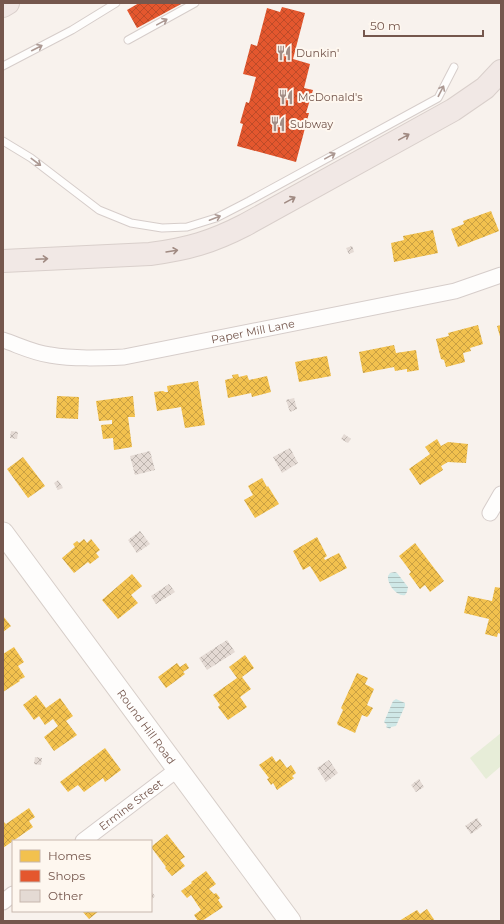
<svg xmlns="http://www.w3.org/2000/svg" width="504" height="924" viewBox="0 0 504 924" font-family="Montserrat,sans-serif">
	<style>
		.pitch { fill: #e7edd8 }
		.water { fill: url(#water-rules) }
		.homes { fill: url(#homes-cross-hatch) }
		.shops { fill: url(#shops-cross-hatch) }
		.building { fill: url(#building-cross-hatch) }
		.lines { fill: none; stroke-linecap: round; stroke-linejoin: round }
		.service-casing { stroke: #d6cdca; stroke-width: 9 }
		.minor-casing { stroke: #d6cdca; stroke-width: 17 }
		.secondary-casing { stroke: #d7cec9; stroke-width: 23 }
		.motorway-casing { stroke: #d9cfcb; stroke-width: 24 }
		.service { stroke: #fefdfc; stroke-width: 7 }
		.minor { stroke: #fefdfc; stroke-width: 15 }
		.secondary { stroke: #fefdfc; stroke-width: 21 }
		.motorway { stroke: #f1e8e5; stroke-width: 22 }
		.oneway { stroke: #ac9993 }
		.oneway2 { stroke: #a08a82 }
		.labels { text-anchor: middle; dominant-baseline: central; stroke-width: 4; stroke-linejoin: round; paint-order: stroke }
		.poi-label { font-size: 11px; fill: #75574d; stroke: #fef7ef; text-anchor: start }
		.street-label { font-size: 11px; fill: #75574d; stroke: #fef7ef }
	</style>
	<defs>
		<pattern id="water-rules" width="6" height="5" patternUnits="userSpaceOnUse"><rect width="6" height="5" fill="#cfe8e7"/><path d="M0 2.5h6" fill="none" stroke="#adbfbd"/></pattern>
		<pattern id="homes-cross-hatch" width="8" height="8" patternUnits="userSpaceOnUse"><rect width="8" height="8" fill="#f2c14e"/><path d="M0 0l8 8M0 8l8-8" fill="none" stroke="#c9a043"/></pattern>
		<pattern id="shops-cross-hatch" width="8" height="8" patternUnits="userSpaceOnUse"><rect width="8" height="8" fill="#e4572e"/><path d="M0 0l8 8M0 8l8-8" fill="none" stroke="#bd4b29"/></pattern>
		<pattern id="building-cross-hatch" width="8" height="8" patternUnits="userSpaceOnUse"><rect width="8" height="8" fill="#e4dad4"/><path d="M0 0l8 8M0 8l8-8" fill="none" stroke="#bdb4ae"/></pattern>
	</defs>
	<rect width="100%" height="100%" fill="#f8f2ed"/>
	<path class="pitch" d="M501 733V766L486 779 470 758Z"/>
	<path class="water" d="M395 572 397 573 408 587 407 592 405 595C397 597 387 584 388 576L390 573Z
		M396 699 405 703V706L396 726 391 727 390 729 386 727 387 725 384 722 393 701Z"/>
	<path class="homes" d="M491 211 499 231 458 247 451 229 464 224 463 221Z
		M433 230 438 253 394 262 391 243 404 240 403 236Z
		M478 325 483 344 470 348 471 351 463 353 465 362 446 367 444 360 441 359 436 339 449 336 448 333Z
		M501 325V340L497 326Z
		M394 345 396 353 416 350 419 370 407 372V369L395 371 394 367 363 373 359 352Z
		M327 356 331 376 299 382 295 362Z
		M238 374 239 377 247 375 249 380 267 376 271 392 252 397 251 393 228 398 225 380 233 378 232 375Z
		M198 381 205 425 185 428 181 407 157 411 154 392 163 391 165 392H168L167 386Z
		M57 396 79 397 78 419 56 418Z
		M133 396 135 417H128L132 447 114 450 113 438 103 439 101 425 112 424V420L99 421 96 401Z
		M437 439 441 446 448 442 468 444 466 463 448 462 441 466 443 470 420 485 409 469 430 454 425 447Z
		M23 457 45 486 28 498 7 469Z
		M262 478 267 487 268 486 279 504 255 518 244 500 253 495 248 486Z
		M317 537 327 556 324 558 325 560 339 553 347 568 320 582 310 566 303 570 293 551Z
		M84 539 87 543 91 539 100 550 96 553 99 557 90 564 88 562 74 573 62 558 75 547 73 544 77 541 79 543Z
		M415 543 444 581 430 592 425 585 420 589 409 574 411 572 399 556Z
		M132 574 142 586 131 595 138 603 118 619 102 600Z
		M495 587 501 588V634L498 633 497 637 485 634 489 619 464 613 468 596 492 601Z
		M3 616 11 626 3 632Z
		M14 647 24 662 18 666 25 677 19 680 20 681 3 692V654Z
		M245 655 254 668 242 677 251 689 240 697 247 707 228 720 218 707 220 705 213 695 237 678 229 667Z
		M177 663 180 667 186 663 189 668 183 672 185 674 166 688 158 677Z
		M357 673 368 678 365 684 374 689 367 705 373 708 369 715 367 717 362 715 355 733 338 725 337 723 343 710 341 708Z
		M36 695 46 708 60 698 73 716 66 721 77 735 54 751 44 737 58 726 53 719 45 725 39 716 34 720 23 705Z
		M105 748 121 770 105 782 103 778 84 792 78 785 68 792 60 782Z
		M272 756 276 762 280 759 287 768 291 765 296 773 292 776 294 778 277 790 273 783 271 785 267 779 269 778 259 765Z
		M29 808 35 817 29 821 33 827 3 848V821L6 824Z
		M167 834 185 857 180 860 185 866 172 876 165 868 166 867 151 847Z
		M206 871 216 884 209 889 214 894 216 893 220 898 218 900 223 907 202 921H198L194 915 201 910 191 895 187 898 181 891 192 883 191 882Z
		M427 909 435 921H399L417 910 420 914Z
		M82 911H99L89 919Z"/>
	<path class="shops" d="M139 3H183L137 28 127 10Z
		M282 7 305 13 293 59 310 64 304 88 313 90 306 113H309L296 162 237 146 243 124 240 123 246 102 249 103 256 77 243 74 251 44 257 46 267 8 280 12Z"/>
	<path class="building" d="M352 246 354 252 349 254 346 248Z
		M294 398 297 409 290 412 286 400Z
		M11 431 18 432 17 439 10 438Z
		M344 434 351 439 348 443 341 439Z
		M290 448 298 463 282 473 273 457Z
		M150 451 155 470 135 475 130 456Z
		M58 480 63 488 58 490 54 483Z
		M140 531 150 544 137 553 128 540Z
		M169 584 175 592 156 604 151 596Z
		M227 640 235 652 207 670 199 658Z
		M35 757 42 758 41 765 34 764Z
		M329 760 338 773 326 782 317 768Z
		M419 779 424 787 416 792 411 785Z
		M477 818 482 826 471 834 465 826Z
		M151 891 155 896 151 900Z"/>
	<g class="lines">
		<defs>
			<path id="service" d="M128 40 195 3
				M3 66 72 30 116 3
				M3 141 31 158 99 210 131 223 162 228 187 227 216 218 249 201 438 98 454 67"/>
			<g id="minor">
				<path id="s1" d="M3 340C18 345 34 353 50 355 74 359 99 358 124 357L455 291 501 275"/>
				<path d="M490 513 501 494"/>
				<path id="s2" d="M83 841 178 769"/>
				<path d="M3 902 13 894"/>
			</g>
			<g id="secondary">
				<path id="s3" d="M3 533 290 921"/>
			</g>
			<path id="motorway" d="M3 6 8 3
				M3 261 150 254C188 249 212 242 245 225L453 110 485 88 501 71"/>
		</defs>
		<use href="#service" class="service-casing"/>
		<use href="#minor" class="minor-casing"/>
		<use href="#secondary" class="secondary-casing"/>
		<use href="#motorway" class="motorway-casing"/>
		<use href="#service" class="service"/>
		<use href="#minor" class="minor"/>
		<use href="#secondary" class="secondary"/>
		<use href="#motorway" class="motorway"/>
	</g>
	<defs><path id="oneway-shaft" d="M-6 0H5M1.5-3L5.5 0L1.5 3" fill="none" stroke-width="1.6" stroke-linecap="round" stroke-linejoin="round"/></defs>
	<g class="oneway">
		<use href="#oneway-shaft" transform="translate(162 22) rotate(-29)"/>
		<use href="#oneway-shaft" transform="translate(37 48) rotate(-27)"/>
		<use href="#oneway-shaft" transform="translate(441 91) rotate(-63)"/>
		<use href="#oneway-shaft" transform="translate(330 156) rotate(-29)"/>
		<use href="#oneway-shaft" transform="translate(36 162) rotate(37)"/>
		<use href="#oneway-shaft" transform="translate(215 218) rotate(-21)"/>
	</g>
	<g class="oneway2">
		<use href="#oneway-shaft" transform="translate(404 137) rotate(-29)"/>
		<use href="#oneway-shaft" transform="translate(290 200) rotate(-29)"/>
		<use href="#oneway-shaft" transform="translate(172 251) rotate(-9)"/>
		<use href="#oneway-shaft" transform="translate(42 259) rotate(-3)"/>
	</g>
	<defs>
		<symbol id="restaurant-bare" viewBox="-9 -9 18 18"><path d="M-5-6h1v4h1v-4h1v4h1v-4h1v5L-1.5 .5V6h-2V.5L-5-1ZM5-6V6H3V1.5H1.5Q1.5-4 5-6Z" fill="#a38d85" stroke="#fef7ef" stroke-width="2.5" paint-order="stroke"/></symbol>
	</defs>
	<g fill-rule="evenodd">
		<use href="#restaurant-bare" x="273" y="42" width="22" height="22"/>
		<use href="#restaurant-bare" x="275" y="86" width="22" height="22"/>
		<use href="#restaurant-bare" x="267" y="113" width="22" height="22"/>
	</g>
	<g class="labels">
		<g class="poi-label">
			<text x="296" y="53">Dunkin'</text>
			<text x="298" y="97">McDonald's</text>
			<text x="290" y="124">Subway</text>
		</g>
		<g class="street-label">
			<text stroke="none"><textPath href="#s1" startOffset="255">Paper Mill Lane</textPath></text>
			<text stroke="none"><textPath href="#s3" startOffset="241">Round Hill Road</textPath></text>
			<text stroke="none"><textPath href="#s2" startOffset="60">Ermine Street</textPath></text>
		</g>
	</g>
	<rect width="504" height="924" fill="none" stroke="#75574d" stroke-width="8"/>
	<rect x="12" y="840" width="140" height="72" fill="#fef7ef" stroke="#c7b7ae"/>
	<rect x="20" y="850" width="20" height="12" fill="#f2c14e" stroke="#c7b7ae"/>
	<text x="48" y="860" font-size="12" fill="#75574d">Homes</text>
	<rect x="20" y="870" width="20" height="12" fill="#e4572e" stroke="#c7b7ae"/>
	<text x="48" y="880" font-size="12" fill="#75574d">Shops</text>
	<rect x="20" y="890" width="20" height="12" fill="#e4dad4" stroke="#c7b7ae"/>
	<text x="48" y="900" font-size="12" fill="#75574d">Other</text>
	<path d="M364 30v6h119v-6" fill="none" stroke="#75574d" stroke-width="2"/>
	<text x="370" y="30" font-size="12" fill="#75574d" stroke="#fef7ef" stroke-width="3" paint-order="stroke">50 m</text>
</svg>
